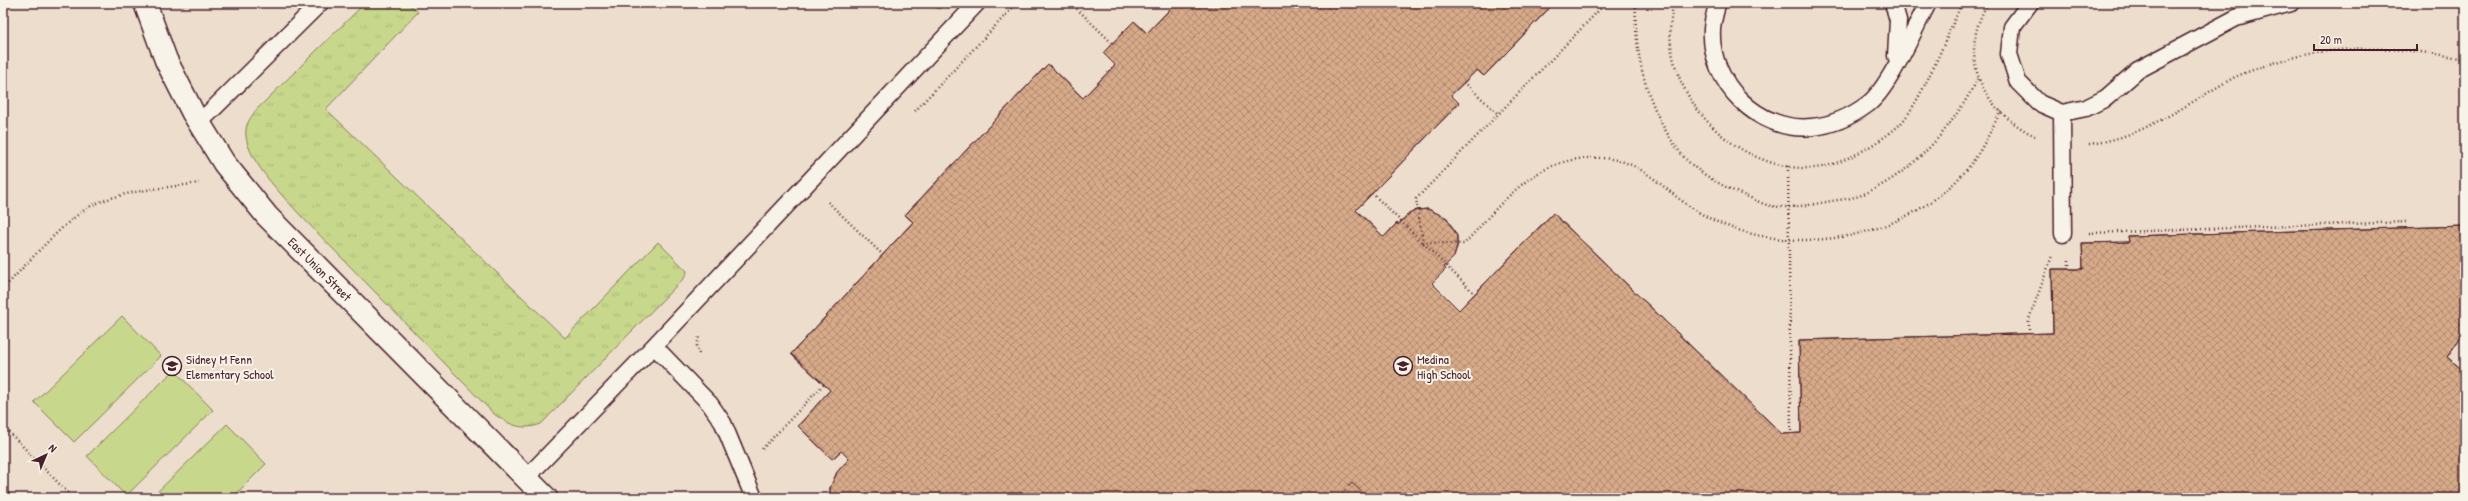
<svg xmlns="http://www.w3.org/2000/svg" width="2468" height="501" viewBox="0 0 2468 501" font-family="'Patrick Hand',sans-serif">
	<style>
		.built { fill: #edddcc }
		.grass { fill: url(#grass-tufts); stroke: #887c5c }
		.pitch { fill: #c7d88c; stroke: #887c5c }
		.building { fill: url(#building-cross-hatch); stroke: #4a1f2b }
		.lines { fill: none; stroke-linecap: round; stroke-linejoin: round }
		.lane-casing { stroke: #4a1f2b; stroke-width: 19 }
		.secondary-casing { stroke: #4a1f2b; stroke-width: 25 }
		.path { stroke: #4a1f2b; stroke-width: 2.5; stroke-dasharray: 1 3; stroke-linecap: butt }
		.lane { stroke: #f7f3e8; stroke-width: 16 }
		.secondary { stroke: #f7f3e8; stroke-width: 22 }
		.labels { text-anchor: middle; dominant-baseline: central; stroke-width: 4; stroke-linejoin: round; paint-order: stroke }
		.street-label { font-size: 13px; fill: #4a1f2b; stroke: #f7f3e8 }
		.poi-label { font-size: 13px; fill: #4a1f2b; stroke: #f7f3e8; text-anchor: start }
	</style>
	<defs>
		<pattern id="grass-tufts" width="24" height="20" patternUnits="userSpaceOnUse"><rect width="24" height="20" fill="#c7d88c"/><path d="M3 7l-1-3M5 7V3M7 7l1-3M15 17l-1-3M17 17v-4M19 17l1-3" fill="none" stroke="#acb979"/></pattern>
		<pattern id="building-cross-hatch" width="8" height="8" patternUnits="userSpaceOnUse"><rect width="8" height="8" fill="#d7aa89"/><path d="M0 0l8 8M0 8l8-8" fill="none" stroke="#b08a70"/></pattern>
	</defs>
	<rect width="100%" height="100%" fill="#f7f3e8"/>
	<filter id="ink" filterUnits="userSpaceOnUse"><feTurbulence type="fractalNoise" baseFrequency=".025" numOctaves="2"/><feDisplacementMap in="SourceGraphic" scale="8" xChannelSelector="R" yChannelSelector="G"/><feConvolveMatrix kernelMatrix="1 2 1 2 8 2 1 2 1" color-interpolation-filters="sRGB"/></filter>
	<g filter="url(#ink)">
		<path class="built" d="M3 3H2465V498H3Z"/>
		<path class="grass" d="M365 3H408L418 12 326 109 565 338 658 242 687 271 686 276 541 424C522 431 510 425 494 414L301 216C284 197 242 156 246 129 247 122 252 116 256 110Z
			M932 3H948L939 9 934 7Z"/>
		<path class="pitch" d="M122 316 161 356 74 442 34 402Z
			M174 370 213 410 126 496 87 456Z
			M227 424 266 464 232 498H151Z
			M3 487 14 498H3Z"/>
		<path class="building" d="M1176 3H1554L1484 76 1477 70 1451 95 1459 103 1356 210 1384 237 1397 223 1398 225 1407 215 1417 210 1428 209 1447 218 1457 236V247L1454 257 1444 267 1446 269 1432 283 1459 310 1553 213 1782 434 1801 433 1799 340 2053 333 2052 269H2083L2082 243 2129 242 2128 236 2465 226V331L2447 357 2465 372V498H1368L1352 483 1337 498H830V488L837 472 849 459 841 451 832 459 798 426 830 390 791 354 913 222 905 215 1048 64 1083 98 1115 65 1103 53 1134 21 1147 33Z
			M1176 3H1554L1484 76 1477 70 1451 95 1459 103 1356 210 1384 237 1397 223 1398 225 1407 215 1417 210 1428 209 1447 218 1457 236V247L1454 257 1444 267 1446 269 1432 283 1459 310 1553 213 1782 434 1801 433 1799 340 2053 333 2052 269H2083L2082 243 2129 242 2128 236 2465 226V331L2447 357 2465 372V498H830V488L837 472 849 459 841 451 832 459 798 426 830 390 791 354 913 222 905 215 1048 64 1083 98 1115 65 1103 53 1134 21 1147 33Z"/>
		<g class="lines">
			<defs>
				<path id="lane" d="M1717 3C1716 12 1712 21 1712 30 1709 83 1759 133 1812 127 1833 125 1852 116 1868 104 1890 87 1914 29 1928 3
					M1893 3 1898 20 1896 56
					M2030 3 2012 27 2009 54 2018 82 2039 103 2062 113 2086 108 2106 98 2138 70 2236 18 2291 3
					M2062 113 2063 234
					M199 123 320 3
					M654 346 710 404 723 423 754 498
					M526 478 654 346 977 3"/>
				<path id="secondary" d="M145 3 166 60 193 113 224 163 267 216 546 498"/>
			</defs>
			<use href="#lane" class="lane-casing"/>
			<use href="#secondary" class="secondary-casing"/>
			<path class="path" d="M1071 3 1112 43
				M1606 3 1416 199 1423 242 1464 244C1497 209 1527 166 1578 159 1641 151 1653 185 1700 213 1780 260 1896 244 1960 177 1978 159 1989 134 2001 111
				M1636 3C1633 56 1649 114 1683 156 1696 172 1727 189 1746 196 1754 199 1763 205 1772 206 1788 209 1809 205 1826 202 1836 200 1849 199 1859 196 1915 173 1951 129 1979 77
				M1674 3C1652 85 1730 172 1813 168 1839 167 1877 144 1896 128 1918 111 1949 31 1962 3
				M1988 3C1956 57 1982 110 2035 136
				M1464 82 1498 114
				M915 111 1017 3
				M2089 144C2143 138 2188 103 2235 77 2316 43 2380 43 2465 59
				M1788 166 1791 433
				M1372 193 1475 294
				M828 202 883 255
				M2089 233 2407 222
				M2069 260V269
				M3 289C25 266 68 216 95 204 127 190 165 188 199 183
				M2029 334V319L2052 256
				M699 354 697 346 699 337
				M3 426 73 498
				M762 449 824 384"/>
			<use href="#lane" class="lane"/>
			<use href="#secondary" class="secondary"/>
		</g>
	</g>
	<defs>
		<symbol id="school-ring" viewBox="-11 -11 22 22"><circle r="9.5" fill="#f7f3e8" stroke="#4a1f2b" stroke-width="1.5"/><path d="M0-5L7-2L0 1L-7-2ZM-4 1L0 2.5L4 1V4Q0 6-4 4Z" fill="#4a1f2b"/></symbol>
	</defs>
	<g fill-rule="evenodd">
		<use href="#school-ring" x="161" y="355" width="22" height="22"/>
		<use href="#school-ring" x="1392" y="355" width="22" height="22"/>
	</g>
	<g class="labels">
		<g class="street-label">
			<text transform="translate(320 269) rotate(45)">East Union Street</text>
		</g>
		<g class="poi-label">
			<text x="186" y="359">Sidney M Fenn<tspan x="186" dy="15">Elementary School</tspan></text>
			<text x="1417" y="359">Medina<tspan x="1417" dy="15">High School</tspan></text>
		</g>
	</g>
	<rect width="2468" height="501" fill="none" stroke="#f7f3e8" stroke-width="16"/>
	<rect x="8" y="8" width="2452" height="485" fill="none" stroke="#4a1f2b" stroke-width="1.5" filter="url(#ink)"/>
	<g transform="translate(46 455) rotate(44)" stroke="#f7f3e8" stroke-width="3" paint-order="stroke">
	<path d="M0-3L7 15L0 10L-7 15Z" fill="#4a1f2b"/>
	<text y="-6" font-size="11" font-weight="bold" text-anchor="middle" fill="#4a1f2b">N</text>
	</g>
	<path d="M2314 44v6h103v-6" fill="none" stroke="#4a1f2b" stroke-width="2"/>
	<text x="2320" y="44" font-size="12" fill="#4a1f2b" stroke="#f7f3e8" stroke-width="3" paint-order="stroke">20 m</text>
</svg>
